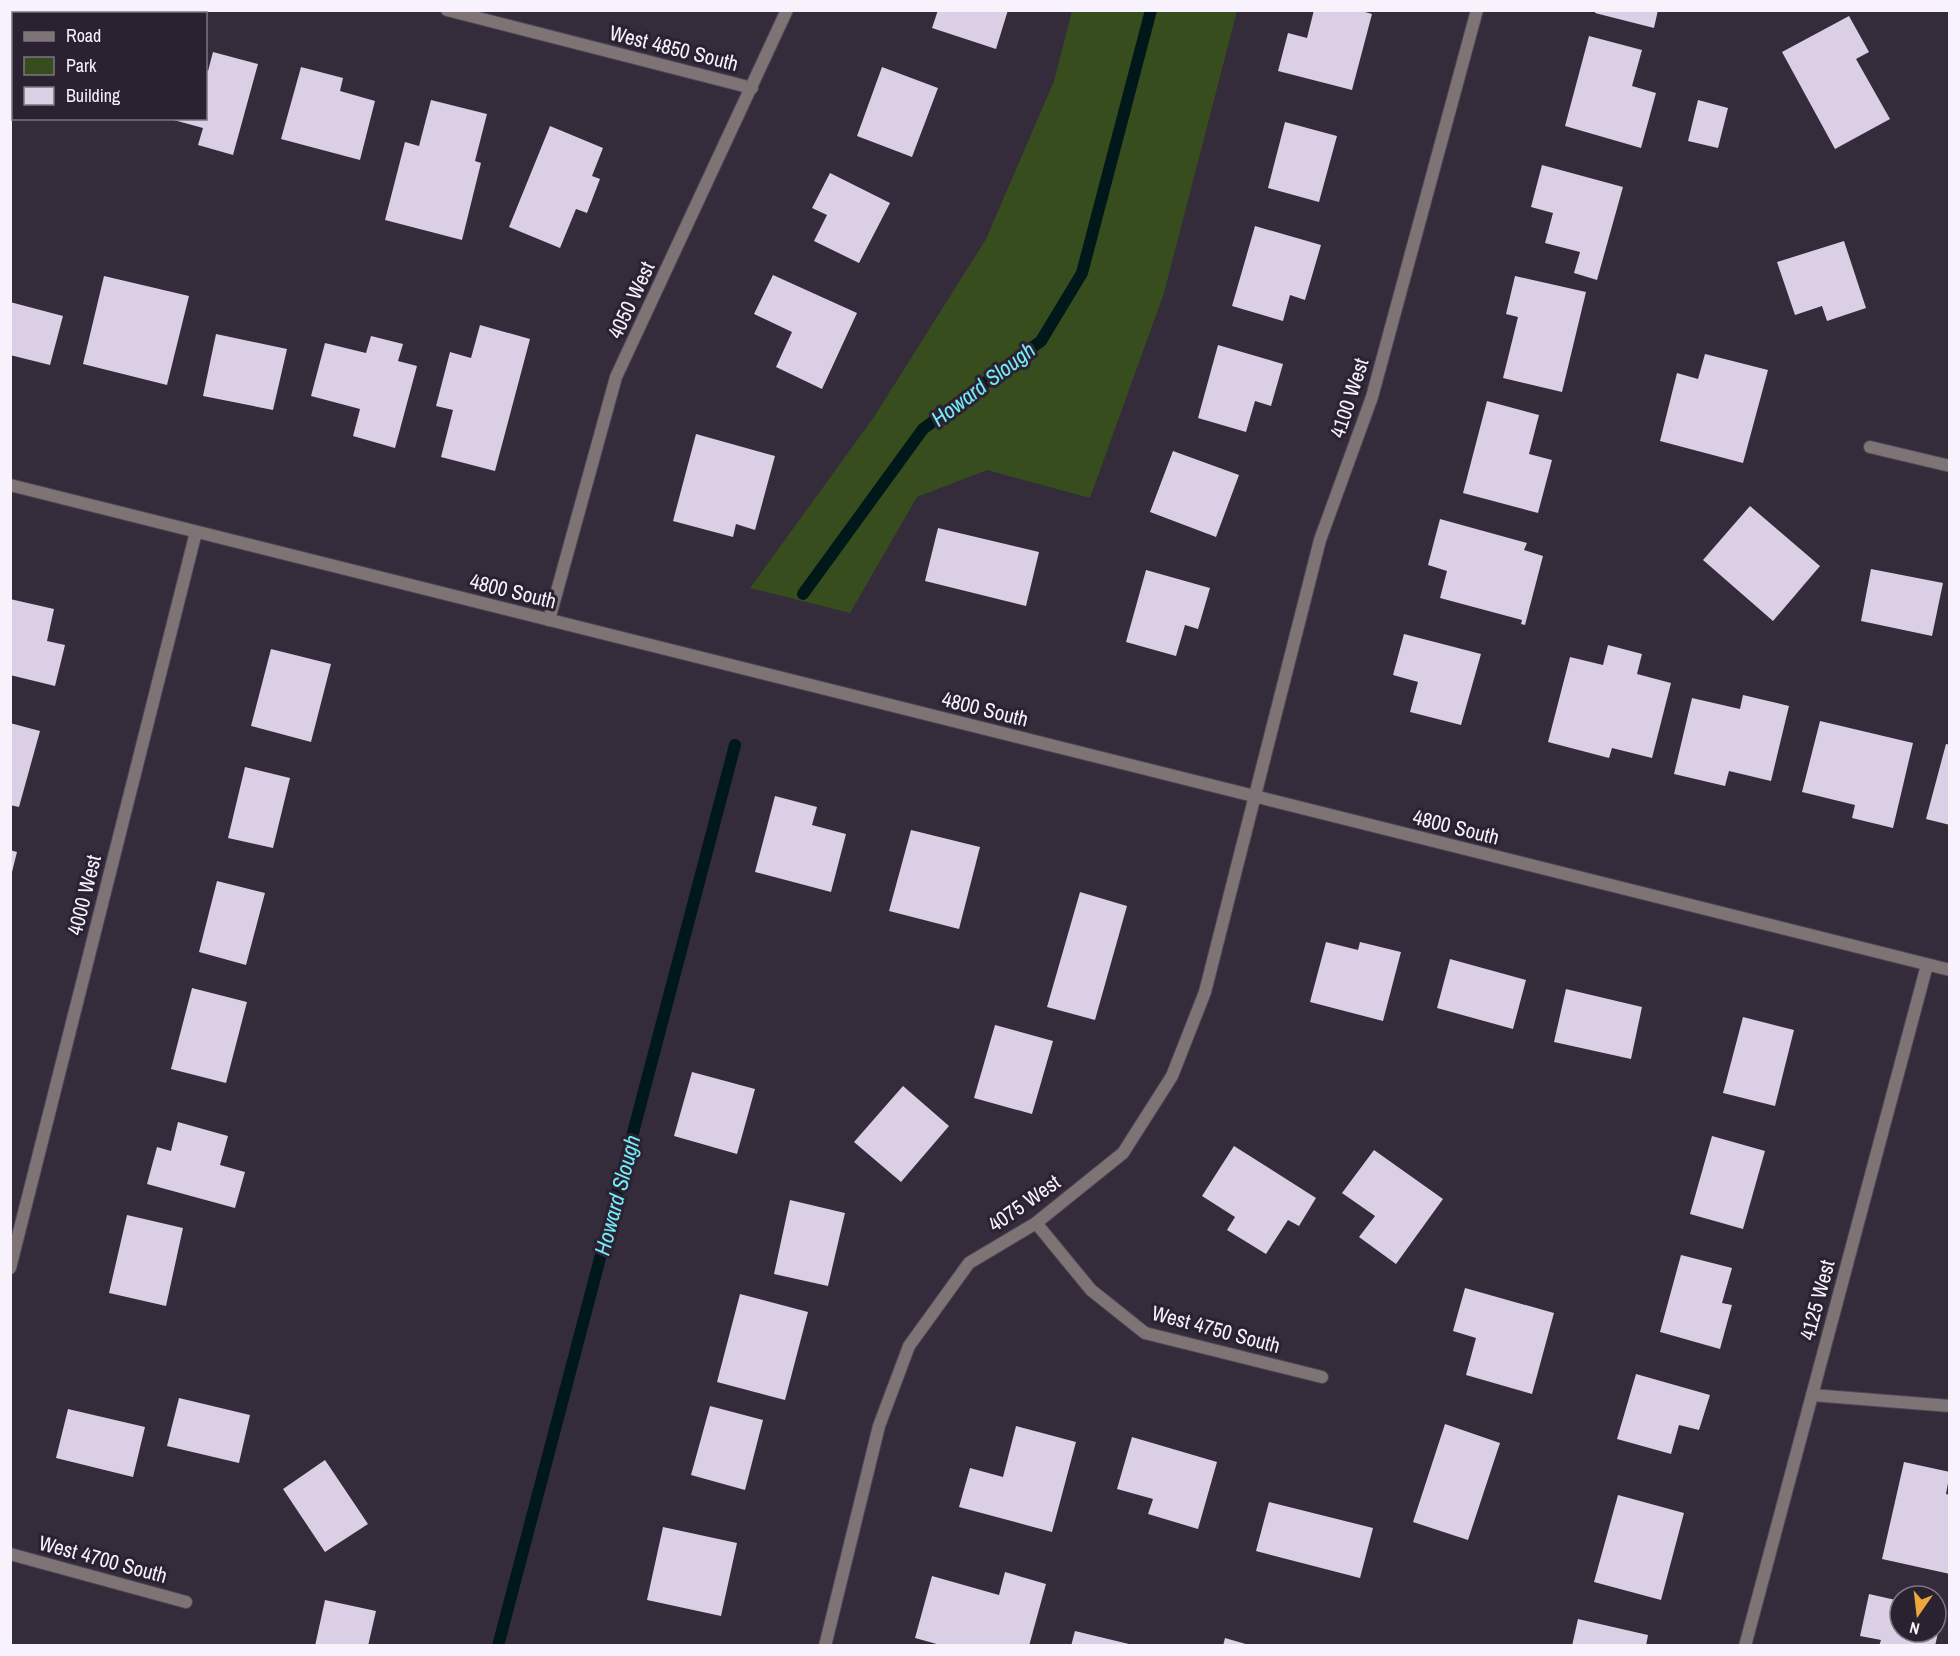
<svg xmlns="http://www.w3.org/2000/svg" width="1960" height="1656" viewBox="0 0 1960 1656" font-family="'Archivo Narrow',sans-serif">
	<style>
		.green { fill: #374d1d }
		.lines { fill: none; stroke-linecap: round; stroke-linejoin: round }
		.stream { stroke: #01181a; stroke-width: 12 }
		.building { fill: #dacfe4 }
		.service-casing { stroke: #4f4756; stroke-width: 14 }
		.minor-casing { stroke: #4f4756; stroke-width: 14 }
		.tertiary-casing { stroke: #4f4756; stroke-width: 14 }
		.service { stroke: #7e7375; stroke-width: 12 }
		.minor { stroke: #7e7375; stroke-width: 12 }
		.tertiary { stroke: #7e7375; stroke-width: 12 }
		.labels { text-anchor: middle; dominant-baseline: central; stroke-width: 6; stroke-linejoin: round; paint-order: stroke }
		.street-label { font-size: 21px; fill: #f7f2fc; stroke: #2a2231 }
		.water-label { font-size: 22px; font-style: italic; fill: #75ecf9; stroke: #2a2231 }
	</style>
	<rect width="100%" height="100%" fill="#342b3b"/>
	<path class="green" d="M1072 11H1237L1164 293 1090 498 987 470 917 497 850 613 750 588 874 417 986 239 1054 81Z"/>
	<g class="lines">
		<path class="stream" d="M803 594 923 429 1041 341 1082 273 1151 10
			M498 1646 735 745"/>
	</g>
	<path class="building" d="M938 10H1008L996 49 932 28Z
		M1314 10H1358L1372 14 1352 90 1278 71 1288 33 1307 38Z
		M1596 10H1658L1654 28 1595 13Z
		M1849 16 1869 52 1856 59 1890 119 1835 149 1782 52Z
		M1589 36 1642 50 1632 86 1656 93 1641 148 1565 126Z
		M213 52 258 64 233 155 198 145 203 128 170 119 206 118V70L208 71Z
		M301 67 343 78 340 91 375 101 360 160 281 139Z
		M882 67 938 88 912 157 857 136Z
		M431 100 487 114 475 161 481 163 462 240 385 220 405 142 419 146Z
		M1698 100 1728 108 1718 148 1688 141Z
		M1285 122 1337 136 1319 202 1268 188Z
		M550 126 603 148 592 176 600 179 587 213 576 209 560 248 509 227Z
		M1542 165 1623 187 1597 280 1574 273 1580 252 1545 243 1553 213 1531 207Z
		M830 173 890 203 859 263 814 241 827 215 812 208Z
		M1255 226 1321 245 1305 300 1290 295 1283 321 1232 306Z
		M1844 241 1866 308 1827 321 1822 306 1795 315 1777 262Z
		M773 275 857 313 822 389 776 367 792 332 754 314Z
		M104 276 189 296 167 385 83 364Z
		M1515 276 1586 292 1562 392 1503 378 1518 317 1506 314Z
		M10 302 63 316 50 365 10 355Z
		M480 325 530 339 495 471 441 457 453 410 436 406 450 352 471 358Z
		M216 334 287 349 273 410 203 396Z
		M371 336 403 344 398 361 417 366 395 448 353 436 360 409 311 396 325 343 366 353Z
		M1218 345 1283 364 1271 406 1255 401 1246 432 1198 418Z
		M1705 354 1768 370 1743 463 1660 441 1677 373 1698 379Z
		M1487 401 1539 415 1529 454 1552 460 1538 513 1463 493Z
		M696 434 775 456 755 530 736 524 733 537 673 521Z
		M1173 451 1239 475 1216 537 1150 512Z
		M1750 506 1820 566 1773 621 1703 560Z
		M1440 519 1527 543 1524 550 1543 556 1525 625 1521 624 1522 620 1440 598 1447 571 1428 565Z
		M938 528 1039 552 1026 606 925 581Z
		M1871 569 1943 583 1932 636 1861 621Z
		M1146 570 1210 588 1198 629 1185 625 1176 656 1126 642Z
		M10 599 54 609 47 641 65 645 55 686 10 675Z
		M1404 634 1481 654 1461 725 1410 712 1418 682 1393 675Z
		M1608 645 1642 654 1637 674 1671 683 1652 758 1612 748 1609 758 1548 742 1570 657 1603 665Z
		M271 649 331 664 311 742 251 726Z
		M1743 695 1789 706 1771 781 1729 771 1725 786 1674 774 1692 698 1740 709Z
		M1820 721 1913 743 1893 828 1852 818 1855 805 1802 792Z
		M10 723 40 731 19 807 10 805Z
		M1946 744 1950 745V825L1926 819Z
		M245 767 290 778 273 848 228 838Z
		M775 796 817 807 812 825 846 834 831 892 755 872Z
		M911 830 980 847 959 929 889 911Z
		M10 850 17 852 11 876 10 875Z
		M217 881 265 893 246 965 199 952Z
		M1080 892 1127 906 1095 1020 1047 1007Z
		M1326 942 1358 950 1360 942 1401 952 1383 1021 1310 1002Z
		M1450 959 1526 980 1513 1029 1437 1008Z
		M192 988 247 1002 226 1083 171 1069Z
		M1566 989 1642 1007 1631 1059 1554 1042Z
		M1743 1017 1794 1030 1775 1106 1723 1093Z
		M995 1025 1053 1041 1032 1114 974 1098Z
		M692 1072 755 1089 737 1154 674 1136Z
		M903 1086 949 1126 901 1182 854 1142Z
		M178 1122 228 1136 220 1165 245 1172 235 1208 147 1184 157 1147 171 1151Z
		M1712 1136 1765 1151 1743 1229 1690 1214Z
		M1234 1146 1316 1198 1299 1226 1288 1220 1266 1254 1227 1230 1235 1217 1202 1196Z
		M1374 1150 1443 1199 1396 1264 1359 1237 1375 1216 1342 1193Z
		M790 1200 845 1213 828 1286 774 1274Z
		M127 1215 183 1228 166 1306 109 1293Z
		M1681 1255 1732 1268 1722 1303 1732 1305 1720 1349 1660 1332Z
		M1465 1288 1554 1313 1532 1394 1466 1375 1476 1338 1453 1331Z
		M740 1294 808 1312 785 1400 717 1382Z
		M1636 1374 1710 1395 1699 1430 1679 1425 1671 1454 1617 1439Z
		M179 1398 250 1415 239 1463 167 1446Z
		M710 1406 763 1420 745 1490 691 1475Z
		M68 1409 145 1427 133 1477 56 1458Z
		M1445 1424 1500 1443 1468 1540 1413 1522Z
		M1016 1426 1076 1442 1052 1532 959 1507 970 1468 1003 1477Z
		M1132 1437 1217 1462 1198 1529 1148 1514 1153 1499 1117 1489Z
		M325 1460 368 1524 325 1552 283 1489Z
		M1904 1462 1950 1472 1946 1494 1950 1495V1574L1882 1559Z
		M1618 1495 1684 1513 1661 1600 1594 1582Z
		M1269 1502 1373 1528 1360 1578 1256 1551Z
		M663 1527 737 1543 721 1616 647 1600Z
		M1005 1572 1046 1584 1029 1646H944L915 1638 932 1576 999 1595Z
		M1869 1594 1900 1601V1632H1936V1609L1943 1611 1935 1646H1879L1881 1640 1860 1636Z
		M325 1600 376 1611 368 1646H315Z
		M1578 1619 1648 1635 1646 1646H1572Z
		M1075 1631 1133 1645V1646H1071Z
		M1225 1638 1249 1645V1646H1223Z"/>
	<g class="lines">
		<defs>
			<path id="service" d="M1812 1395 1950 1406"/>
			<path id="minor" d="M447 10 752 88
				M1870 447 1950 466
				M549 620 616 377 787 10
				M1036 1223 1091 1290 1145 1333 1322 1377
				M10 1268 196 532
				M10 1554 186 1602
				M825 1646 879 1426 909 1346 969 1263 1036 1223 1123 1153 1172 1076 1205 992 1320 540 1372 397 1477 10
				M1745 1646 1927 965"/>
			<path id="tertiary" d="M10 485 1950 970"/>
		</defs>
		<use href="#service" class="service-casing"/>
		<use href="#minor" class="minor-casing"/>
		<use href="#tertiary" class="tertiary-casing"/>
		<use href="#service" class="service"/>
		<use href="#minor" class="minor"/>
		<use href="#tertiary" class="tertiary"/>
	</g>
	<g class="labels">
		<g class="street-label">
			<text transform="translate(674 48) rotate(14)">West 4850 South</text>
			<text transform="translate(631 300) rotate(-65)">4050 West</text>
			<text transform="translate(1349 398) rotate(-72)">4100 West</text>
			<text transform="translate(513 591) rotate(14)">4800 South</text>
			<text transform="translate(985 709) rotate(14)">4800 South</text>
			<text transform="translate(1456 827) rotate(14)">4800 South</text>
			<text transform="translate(84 895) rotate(-76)">4000 West</text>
			<text transform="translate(1024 1203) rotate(-35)">4075 West</text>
			<text transform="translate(1817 1300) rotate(-75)">4125 West</text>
			<text transform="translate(1216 1329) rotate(15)">West 4750 South</text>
			<text transform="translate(103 1559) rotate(15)">West 4700 South</text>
		</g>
		<g class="water-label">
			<text transform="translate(983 384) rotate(-37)">Howard Slough</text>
			<text transform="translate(617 1195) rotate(-75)">Howard Slough</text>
		</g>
	</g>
	<rect width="1960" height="1656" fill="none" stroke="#f7f2fc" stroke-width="24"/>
	<rect x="12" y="12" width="195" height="108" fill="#2a2231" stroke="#7c7582" stroke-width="1.5"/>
	<rect x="24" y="32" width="30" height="9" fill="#7e7375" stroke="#7c7582" stroke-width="1.5"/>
	<text x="66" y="42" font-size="18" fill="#f7f2fc">Road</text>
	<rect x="24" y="57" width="30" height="18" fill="#374d1d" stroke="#7c7582" stroke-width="1.5"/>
	<text x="66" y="72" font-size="18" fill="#f7f2fc">Park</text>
	<rect x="24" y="87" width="30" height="18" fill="#dacfe4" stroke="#7c7582" stroke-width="1.5"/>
	<text x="66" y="102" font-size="18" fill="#f7f2fc">Building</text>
	<g transform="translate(1918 1614) rotate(194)"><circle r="28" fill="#2a2231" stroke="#7c7582" stroke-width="1.5"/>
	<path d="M0-4.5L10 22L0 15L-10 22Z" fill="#eda83b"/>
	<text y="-9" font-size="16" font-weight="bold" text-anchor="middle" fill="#f7f2fc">N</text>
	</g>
</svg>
